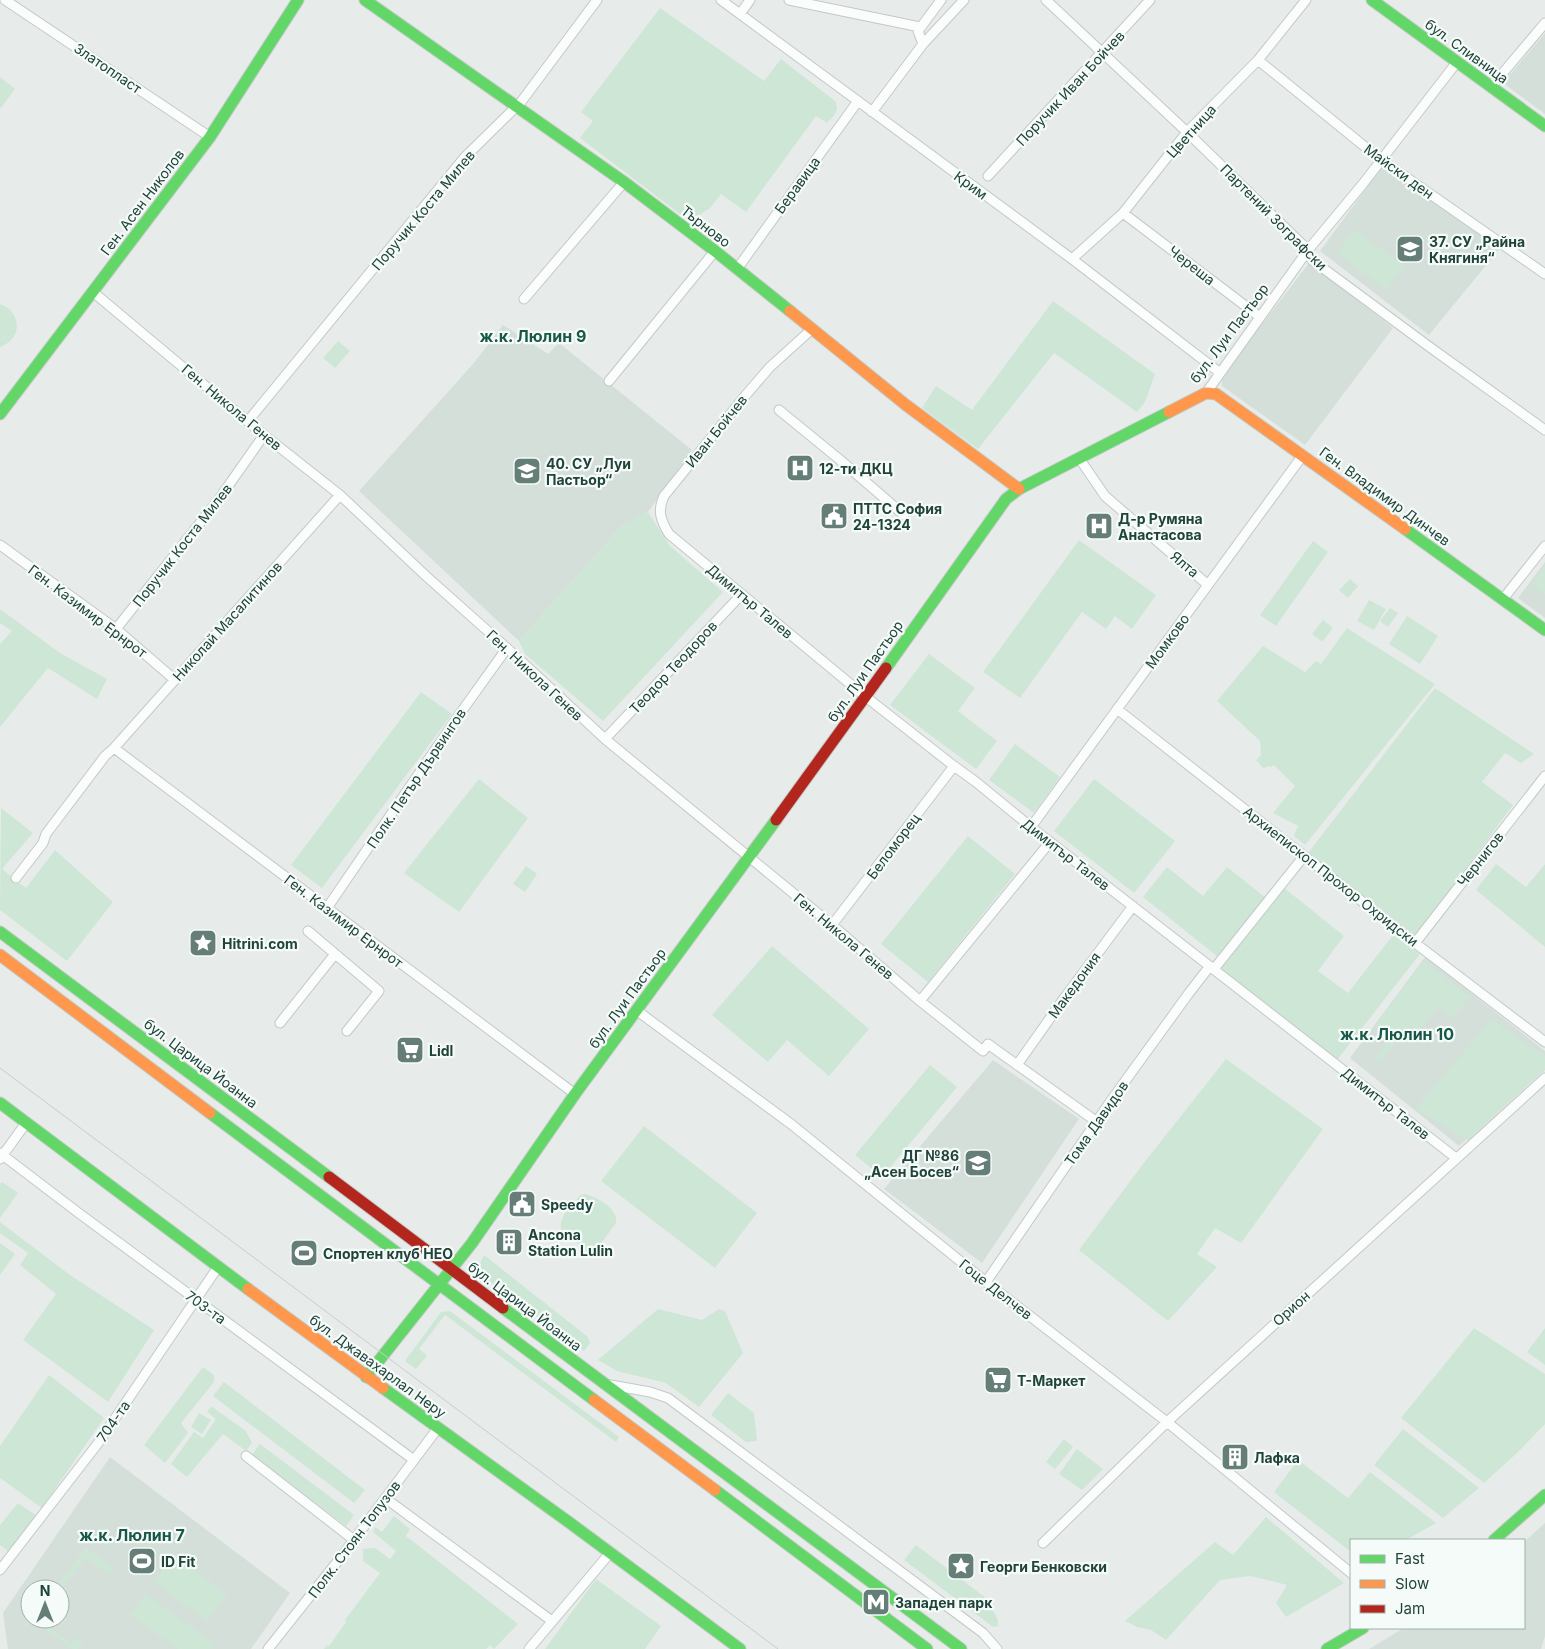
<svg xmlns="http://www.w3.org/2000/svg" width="1545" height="1649" viewBox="0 0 1545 1649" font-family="Inter,sans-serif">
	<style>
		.built { fill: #d4dfda; fill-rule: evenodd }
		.green { fill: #cee6d6 }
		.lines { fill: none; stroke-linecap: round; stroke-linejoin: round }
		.street-casing { stroke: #c3c9c7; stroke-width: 11 }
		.fast-casing { stroke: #c2cac7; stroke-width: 13 }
		.slow-casing { stroke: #c2cac7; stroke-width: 13 }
		.jam-casing { stroke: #c2cac7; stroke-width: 13 }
		.street { stroke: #fbfcfc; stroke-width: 9 }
		.fast { stroke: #63d668; stroke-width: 11 }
		.slow { stroke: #ff974d; stroke-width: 11 }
		.jam { stroke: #b3261e; stroke-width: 11 }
		.tram { stroke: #c8cccb; stroke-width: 1 }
		.labels { text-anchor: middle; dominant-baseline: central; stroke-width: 4.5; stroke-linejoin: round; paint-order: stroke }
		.street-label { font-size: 14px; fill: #20433a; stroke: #f5fbf8 }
		.poi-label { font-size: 14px; font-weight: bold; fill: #20433a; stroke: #f5fbf8; text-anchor: start }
		.quarter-label { font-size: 16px; font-weight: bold; fill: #195848; stroke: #f5fbf8 }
	</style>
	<rect width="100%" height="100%" fill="#e7ecea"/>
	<path class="built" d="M1545 33V114L1503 83Z
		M1382 167 1501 247 1429 335 1320 251Z
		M1309 263 1393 328 1305 445 1222 386V376Z
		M503 325 548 354 559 343 692 450 648 512 622 526 519 641 359 491 473 364Z
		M1545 562V618L1518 598Z
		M1425 957 1545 1051V1070L1459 1146 1350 1058Z
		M993 1060 1079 1119 982 1263 884 1189Z
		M110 1457 290 1593 251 1649H8L3 1613ZM30 1589H60V1619H30Z
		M1545 1523V1636L1541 1649H1369L1404 1628H1524V1542Z"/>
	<path class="green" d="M660 8 764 81 781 59 835 101C840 111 834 116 827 123L816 116 746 212 721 194 710 208 699 215 693 224 580 138 593 121 581 112Z
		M0 77 15 89 0 109Z
		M1354 230 1404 266 1387 290 1337 253Z
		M1053 301 1155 374 1145 402 1137 412 1054 353 978 449 922 408 936 386 972 410Z
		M0 304C22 312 23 339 0 347Z
		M338 341 350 351 335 368 323 358Z
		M648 512 670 546 723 592 603 721 525 654 519 641 622 526Z
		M1079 540 1156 595 1132 629 1115 616 1106 629 1082 612 1020 698 983 672Z
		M1313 541 1328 552 1276 626 1260 615Z
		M1545 566V594L1532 584Z
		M1350 579 1358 586 1348 598 1339 590Z
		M1369 600 1386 609 1374 630 1357 621Z
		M1390 608 1398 613 1388 627 1380 621Z
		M0 609 60 653 107 679 97 699 48 668 0 727V644L12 631 0 623Z
		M1407 616 1438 636 1420 664 1389 644Z
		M1323 620 1333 628 1322 642 1312 634Z
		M1347 628 1435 684 1305 845 1294 836 1298 826 1273 813 1295 786 1276 767 1273 765 1271 767 1267 766 1264 769 1256 760 1261 755 1260 741 1217 701 1263 646 1305 672 1316 661 1321 664Z
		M929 654 975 688 958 711 997 741 976 769 890 705Z
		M1435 688 1534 754 1521 763 1505 753 1482 782 1513 805 1416 936 1308 853Z
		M421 692 452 714 322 888 291 865Z
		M1015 744 1060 777 1034 813 989 780Z
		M479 779 528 818 459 912 404 873Z
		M1094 779 1175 841 1134 893 1054 831Z
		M1 808 33 833 2 869 26 888 55 850 113 902 67 961 0 910Z
		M968 836 1015 874 928 982 881 944Z
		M1496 864 1526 887 1545 864V947L1476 890Z
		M526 866 537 874 525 892 513 884Z
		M1167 867 1203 896 1227 867 1266 898 1218 957 1143 897Z
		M1283 887 1344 936 1318 971 1348 993 1393 935 1420 954 1337 1060 1219 968Z
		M772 946 869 1029 829 1076 787 1040 768 1062 712 1015Z
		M1424 961 1470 997 1453 1018 1438 1007 1418 1031 1410 1025 1381 1062 1375 1058 1391 1037 1375 1024Z
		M1492 1019 1545 1057V1069L1468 1140 1416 1109Z
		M1226 1059 1323 1129 1241 1243 1215 1228 1197 1254 1217 1267 1168 1321 1079 1250 1143 1164Z
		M930 1065 957 1087 882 1177 855 1155Z
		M644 1126 757 1213 715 1268 601 1181Z
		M2 1182 18 1193 0 1218V1184Z
		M585 1194C597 1197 619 1209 616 1223L597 1249 591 1253 586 1251 561 1229C558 1216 573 1205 580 1195Z
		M0 1222 70 1275 154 1330 108 1402 23 1340 56 1294 20 1265 28 1253 0 1233Z
		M0 1243 15 1254 0 1275Z
		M484 1255 588 1337 590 1343 584 1351 483 1277 479 1265Z
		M658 1309 702 1320 719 1309 725 1311 743 1353 699 1407 666 1383 617 1371 598 1360Z
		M450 1311 619 1437 616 1442 445 1315 419 1349 427 1356 416 1369 405 1361 441 1312Z
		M1474 1328 1545 1374V1424L1518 1452 1484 1483 1401 1418Z
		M1545 1328V1365L1527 1352Z
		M203 1367 214 1375V1382L181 1423 188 1433 165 1463 144 1445Z
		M49 1375 104 1418 42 1508 0 1478V1446Z
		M224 1382 365 1490 354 1503 213 1396Z
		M728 1393 754 1413 757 1441 746 1442 711 1415Z
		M211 1406 246 1431 252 1443 246 1451 223 1434 187 1477 171 1464 194 1432 203 1438 216 1419 207 1412Z
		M199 1413 211 1420 202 1434 191 1427Z
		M1403 1429 1479 1488 1443 1518 1374 1465Z
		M1064 1439 1073 1447 1055 1469 1046 1462Z
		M260 1444 354 1515 346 1526 252 1455Z
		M1077 1449 1103 1469 1082 1490 1059 1474Z
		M1298 1460 1348 1498 1370 1472 1436 1523 1406 1540H1351V1552L1274 1492Z
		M18 1503 37 1516 8 1551 0 1545V1525Z
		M394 1516 410 1529 406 1536 518 1624 494 1649 490 1645 486 1649H324L327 1645 329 1646 346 1622 345 1620 380 1573 363 1561V1549L375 1548 390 1559 396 1551 373 1532 375 1527 382 1532Z
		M1266 1517 1344 1583 1286 1617 1276 1603 1287 1585 1250 1576 1220 1580 1166 1640 1151 1630 1137 1627 1125 1621 1215 1542 1233 1555Z
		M916 1545 986 1598 998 1620V1626L993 1627 904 1560Z
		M86 1547 114 1568 109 1575 85 1558 60 1592V1589H55Z
		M173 1555 227 1594 207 1621 154 1582Z
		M596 1579 661 1626 645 1649H545Z
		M145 1594 215 1644 211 1649H178L130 1615Z
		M48 1627 72 1643 76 1637 83 1642 78 1649H72L46 1630Z"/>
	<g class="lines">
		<defs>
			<path id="street" d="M5 0 210 137
				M721 0 1072 259 1219 372
				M789 0 920 27
				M1046 0 1187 132 1308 250 1312 260 1431 348 1545 430
				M740 14 750 0
				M923 44 918 31 941 0
				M1258 60 1380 159 1545 274
				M1491 87 1545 23
				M872 112 923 44 964 0
				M988 176 1150 0
				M1123 213 1260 317
				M1072 259 1123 213 1187 132 1258 60 1306 0
				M737 269 858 101
				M93 292 264 435 340 495 426 576 518 658 605 739 832 925 920 1001 983 1051 988 1044 1097 1122
				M524 299 624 182
				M812 329 770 367 745 396 664 496C657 511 661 521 669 534L866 697 954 766 976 782 1031 827 1456 1158
				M609 381 715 251
				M1206 393 1308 250 1362 185 1457 62
				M779 410 839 459 904 515
				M248 421 464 158 521 102 597 0
				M1079 458 1105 496 1208 585
				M0 545 116 629 175 680
				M1503 599 1545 546
				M116 629 219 499 264 435
				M1117 709 1415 943 1545 1042
				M605 739 742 594
				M114 748 575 1094
				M1031 827 1303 455
				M16 878 43 843 46 834 105 756 114 748 340 495
				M327 908 459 715 507 648
				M832 925 954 766
				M308 931 379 991 347 1031
				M1415 943 1545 776
				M1214 969 1304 856
				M920 1001 1050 842
				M636 1010 791 1124 986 1282 1167 1422 1351 1573
				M280 1023 335 954
				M1017 1065 1065 997 1133 906
				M0 1153 80 1214 414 1460
				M0 1159 26 1123
				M986 1282 1110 1102 1189 993 1210 966
				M611 1385 650 1392 668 1398 983 1633 997 1649
				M246 1456 354 1540
				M385 1498 552 1621
				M1043 1543 1167 1422 1545 1078
				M0 1570 99 1442 218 1267
				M268 1649 341 1557 438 1428
				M529 1649 610 1553"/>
			<path id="fast" d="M365 0 624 182 715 251 790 311
				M1372 0 1545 126
				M0 414 210 137 298 0
				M1405 529 1545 630
				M886 668 1006 499 1019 489 1169 412
				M0 932 329 1177
				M0 1103 248 1289
				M210 1113 594 1400
				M503 1308 961 1649
				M366 1377 472 1243 575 1094 776 820
				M383 1388 570 1523 740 1649
				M715 1490 927 1649
				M1494 1540 1545 1495
				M1327 1649 1363 1628"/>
			<path id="slow" d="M790 311 906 405 1019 489
				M1169 412 1206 393 1216 394 1405 529
				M0 955 210 1113
				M248 1289 383 1388
				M594 1400 715 1490"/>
			<path id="jam" d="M776 820 886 668
				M329 1177 503 1308"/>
		</defs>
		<use href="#street" class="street-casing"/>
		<use href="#fast" class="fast-casing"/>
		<use href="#slow" class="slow-casing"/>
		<use href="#jam" class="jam-casing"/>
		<use href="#street" class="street"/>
		<use href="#fast" class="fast"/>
		<use href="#slow" class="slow"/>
		<use href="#jam" class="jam"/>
		<path class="tram" d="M0 1068 778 1649"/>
	</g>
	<defs>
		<symbol id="school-square" viewBox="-11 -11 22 22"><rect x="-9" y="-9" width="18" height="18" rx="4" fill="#667e78" stroke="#f5fbf8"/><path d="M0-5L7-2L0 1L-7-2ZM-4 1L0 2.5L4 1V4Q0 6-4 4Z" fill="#fff"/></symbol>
		<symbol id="hospital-square" viewBox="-11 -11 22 22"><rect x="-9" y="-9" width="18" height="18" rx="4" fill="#667e78" stroke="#f5fbf8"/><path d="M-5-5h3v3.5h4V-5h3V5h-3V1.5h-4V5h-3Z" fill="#fff"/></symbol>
		<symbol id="civic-square" viewBox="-11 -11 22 22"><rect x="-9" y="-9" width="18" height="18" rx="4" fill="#667e78" stroke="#f5fbf8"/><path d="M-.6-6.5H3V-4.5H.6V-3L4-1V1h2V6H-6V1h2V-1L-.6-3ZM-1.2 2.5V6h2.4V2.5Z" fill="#fff"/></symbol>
		<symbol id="sight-square" viewBox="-11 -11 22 22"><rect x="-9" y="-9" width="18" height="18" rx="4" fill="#667e78" stroke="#f5fbf8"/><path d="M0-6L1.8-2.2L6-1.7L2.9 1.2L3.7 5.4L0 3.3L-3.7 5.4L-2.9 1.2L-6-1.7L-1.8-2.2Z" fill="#fff"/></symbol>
		<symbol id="supermarket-square" viewBox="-11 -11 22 22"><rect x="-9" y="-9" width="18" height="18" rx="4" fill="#667e78" stroke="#f5fbf8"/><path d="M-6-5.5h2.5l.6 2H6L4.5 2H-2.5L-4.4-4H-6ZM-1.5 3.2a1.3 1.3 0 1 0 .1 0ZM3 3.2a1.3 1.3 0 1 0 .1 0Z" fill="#fff"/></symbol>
		<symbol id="building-square" viewBox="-11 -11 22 22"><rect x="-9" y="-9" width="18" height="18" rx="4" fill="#667e78" stroke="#f5fbf8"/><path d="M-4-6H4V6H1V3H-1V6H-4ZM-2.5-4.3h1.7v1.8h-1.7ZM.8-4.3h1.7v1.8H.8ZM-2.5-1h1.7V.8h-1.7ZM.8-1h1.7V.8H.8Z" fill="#fff"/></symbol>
		<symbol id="stadium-square" viewBox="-11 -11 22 22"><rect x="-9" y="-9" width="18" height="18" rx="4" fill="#667e78" stroke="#f5fbf8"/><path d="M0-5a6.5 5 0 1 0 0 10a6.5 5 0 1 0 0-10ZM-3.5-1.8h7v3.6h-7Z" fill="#fff"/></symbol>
		<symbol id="metro-square" viewBox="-11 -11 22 22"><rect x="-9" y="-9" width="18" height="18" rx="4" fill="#667e78" stroke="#f5fbf8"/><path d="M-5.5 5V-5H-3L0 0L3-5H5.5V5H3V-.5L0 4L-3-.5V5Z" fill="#fff"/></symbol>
	</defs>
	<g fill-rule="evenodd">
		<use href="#school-square" x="1394" y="233" width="32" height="32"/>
		<use href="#hospital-square" x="784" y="452" width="32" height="32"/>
		<use href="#school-square" x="511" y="455" width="32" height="32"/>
		<use href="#civic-square" x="818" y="500" width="32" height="32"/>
		<use href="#hospital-square" x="1083" y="510" width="32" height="32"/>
		<use href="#sight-square" x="187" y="927" width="32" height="32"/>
		<use href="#supermarket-square" x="394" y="1034" width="32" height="32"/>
		<use href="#school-square" x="962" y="1147" width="32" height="32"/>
		<use href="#civic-square" x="506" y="1188" width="32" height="32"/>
		<use href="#building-square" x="493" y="1226" width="32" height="32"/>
		<use href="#stadium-square" x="288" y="1237" width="32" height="32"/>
		<use href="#supermarket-square" x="982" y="1364" width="32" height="32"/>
		<use href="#building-square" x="1219" y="1441" width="32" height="32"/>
		<use href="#stadium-square" x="126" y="1545" width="32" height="32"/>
		<use href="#sight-square" x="945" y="1550" width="32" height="32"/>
		<use href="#metro-square" x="860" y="1586" width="32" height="32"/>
	</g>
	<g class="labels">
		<g class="street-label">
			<text transform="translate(1467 51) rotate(36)">бул. Сливница</text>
			<text transform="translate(108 68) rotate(34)">Златопласт</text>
			<text transform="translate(1070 88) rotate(-47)">Поручик Иван Бойчев</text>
			<text transform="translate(1191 131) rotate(-48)">Цветница</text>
			<text transform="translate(1399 171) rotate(36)">Майски ден</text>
			<text transform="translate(797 185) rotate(-54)">Беравица</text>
			<text transform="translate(971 185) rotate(36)">Крим</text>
			<text transform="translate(142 202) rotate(-53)">Ген. Асен Николов</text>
			<text transform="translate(423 210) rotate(-50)">Поручик Коста Милев</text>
			<text transform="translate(1274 217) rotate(45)">Партений Зографски</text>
			<text transform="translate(706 226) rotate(38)">Търново</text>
			<text transform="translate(1192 265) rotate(38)">Череша</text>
			<text transform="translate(1229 333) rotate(-53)">бул. Луи Пастьор</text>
			<text transform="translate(232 407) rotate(40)">Ген. Никола Генев</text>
			<text transform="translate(716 431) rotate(-51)">Иван Бойчев</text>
			<text transform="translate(1385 496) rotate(36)">Ген. Владимир Динчев</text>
			<text transform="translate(182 545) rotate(-52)">Поручик Коста Милев</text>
			<text transform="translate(1185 564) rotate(40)">Ялта</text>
			<text transform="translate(750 601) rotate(40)">Димитър Талев</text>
			<text transform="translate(88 611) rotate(37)">Ген. Казимир Ернрот</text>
			<text transform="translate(227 621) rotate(-48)">Николай Масалитинов</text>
			<text transform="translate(1167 641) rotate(-54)">Момково</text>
			<text transform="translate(673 667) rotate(-47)">Теодор Теодоров</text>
			<text transform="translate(865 671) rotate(-55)">бул. Луи Пастьор</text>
			<text transform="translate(535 675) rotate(43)">Ген. Никола Генев</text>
			<text transform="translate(416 778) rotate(-56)">Полк. Петър Дървингов</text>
			<text transform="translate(893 846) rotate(-53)">Беломорец</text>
			<text transform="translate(1066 854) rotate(38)">Димитър Талев</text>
			<text transform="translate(1480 859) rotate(-52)">Чернигов</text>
			<text transform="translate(1331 876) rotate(38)">Архиепископ Прохор Охридски</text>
			<text transform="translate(344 921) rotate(37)">Ген. Казимир Ернрот</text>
			<text transform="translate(844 936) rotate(40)">Ген. Никола Генев</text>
			<text transform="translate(1074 985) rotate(-54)">Македония</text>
			<text transform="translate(627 998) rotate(-54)">бул. Луи Пастьор</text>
			<text transform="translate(201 1063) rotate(37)">бул. Царица Йоанна</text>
			<text transform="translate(1386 1103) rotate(38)">Димитър Талев</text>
			<text transform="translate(1096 1123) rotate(-55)">Тома Давидов</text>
			<text transform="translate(996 1289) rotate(38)">Гоце Делчев</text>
			<text transform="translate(525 1306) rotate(37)">бул. Царица Йоанна</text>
			<text transform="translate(206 1307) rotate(36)">703-та</text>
			<text transform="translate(1291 1308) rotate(-42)">Орион</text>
			<text transform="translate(378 1366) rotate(36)">бул. Джавахарлал Неру</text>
			<text transform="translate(113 1421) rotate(-55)">704-та</text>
			<text transform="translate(354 1539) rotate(-53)">Полк. Стоян Топузов</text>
		</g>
		<g class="poi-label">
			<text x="1429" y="241">37. СУ „Райна<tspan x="1429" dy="16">Княгиня“</tspan></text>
			<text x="546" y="463">40. СУ „Луи<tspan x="546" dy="16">Пастьор“</tspan></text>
			<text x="819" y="468">12-ти ДКЦ</text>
			<text x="853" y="508">ПТТС София<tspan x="853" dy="16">24-1324</tspan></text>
			<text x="1118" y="518">Д-р Румяна<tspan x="1118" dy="16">Анастасова</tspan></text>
			<text x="222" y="943">Hitrini.com</text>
			<text x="429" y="1050">Lidl</text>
			<text x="959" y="1155" text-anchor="end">ДГ №86<tspan x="959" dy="16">„Асен Босев“</tspan></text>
			<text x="541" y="1204">Speedy</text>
			<text x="528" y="1234">Ancona<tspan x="528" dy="16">Station Lulin</tspan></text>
			<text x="323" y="1253">Спортен клуб НЕО</text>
			<text x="1017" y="1380">Т-Маркет</text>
			<text x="1254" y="1457">Лафка</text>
			<text x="161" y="1561">ID Fit</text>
			<text x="980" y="1566">Георги Бенковски</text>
			<text x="895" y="1602">Западен парк</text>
		</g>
		<g class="quarter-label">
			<text x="533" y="336">ж.к. Люлин 9</text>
			<text x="1397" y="1034">ж.к. Люлин 10</text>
			<text x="132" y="1535">ж.к. Люлин 7</text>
		</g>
	</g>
	<rect x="1350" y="1539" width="175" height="90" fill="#f5fbf8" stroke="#a0b1ac"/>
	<rect x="1360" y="1555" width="25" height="8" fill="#63d668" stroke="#a0b1ac"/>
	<text x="1395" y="1564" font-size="15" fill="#20433a">Fast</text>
	<rect x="1360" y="1580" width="25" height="8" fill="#ff974d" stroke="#a0b1ac"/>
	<text x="1395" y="1589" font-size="15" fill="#20433a">Slow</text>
	<rect x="1360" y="1605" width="25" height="8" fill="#b3261e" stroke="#a0b1ac"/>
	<text x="1395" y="1614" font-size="15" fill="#20433a">Jam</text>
	<g transform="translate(45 1604)"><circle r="24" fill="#f5fbf8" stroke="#a0b1ac"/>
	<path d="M0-4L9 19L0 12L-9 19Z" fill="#667e78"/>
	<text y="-8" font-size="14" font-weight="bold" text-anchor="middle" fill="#20433a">N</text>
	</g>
</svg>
